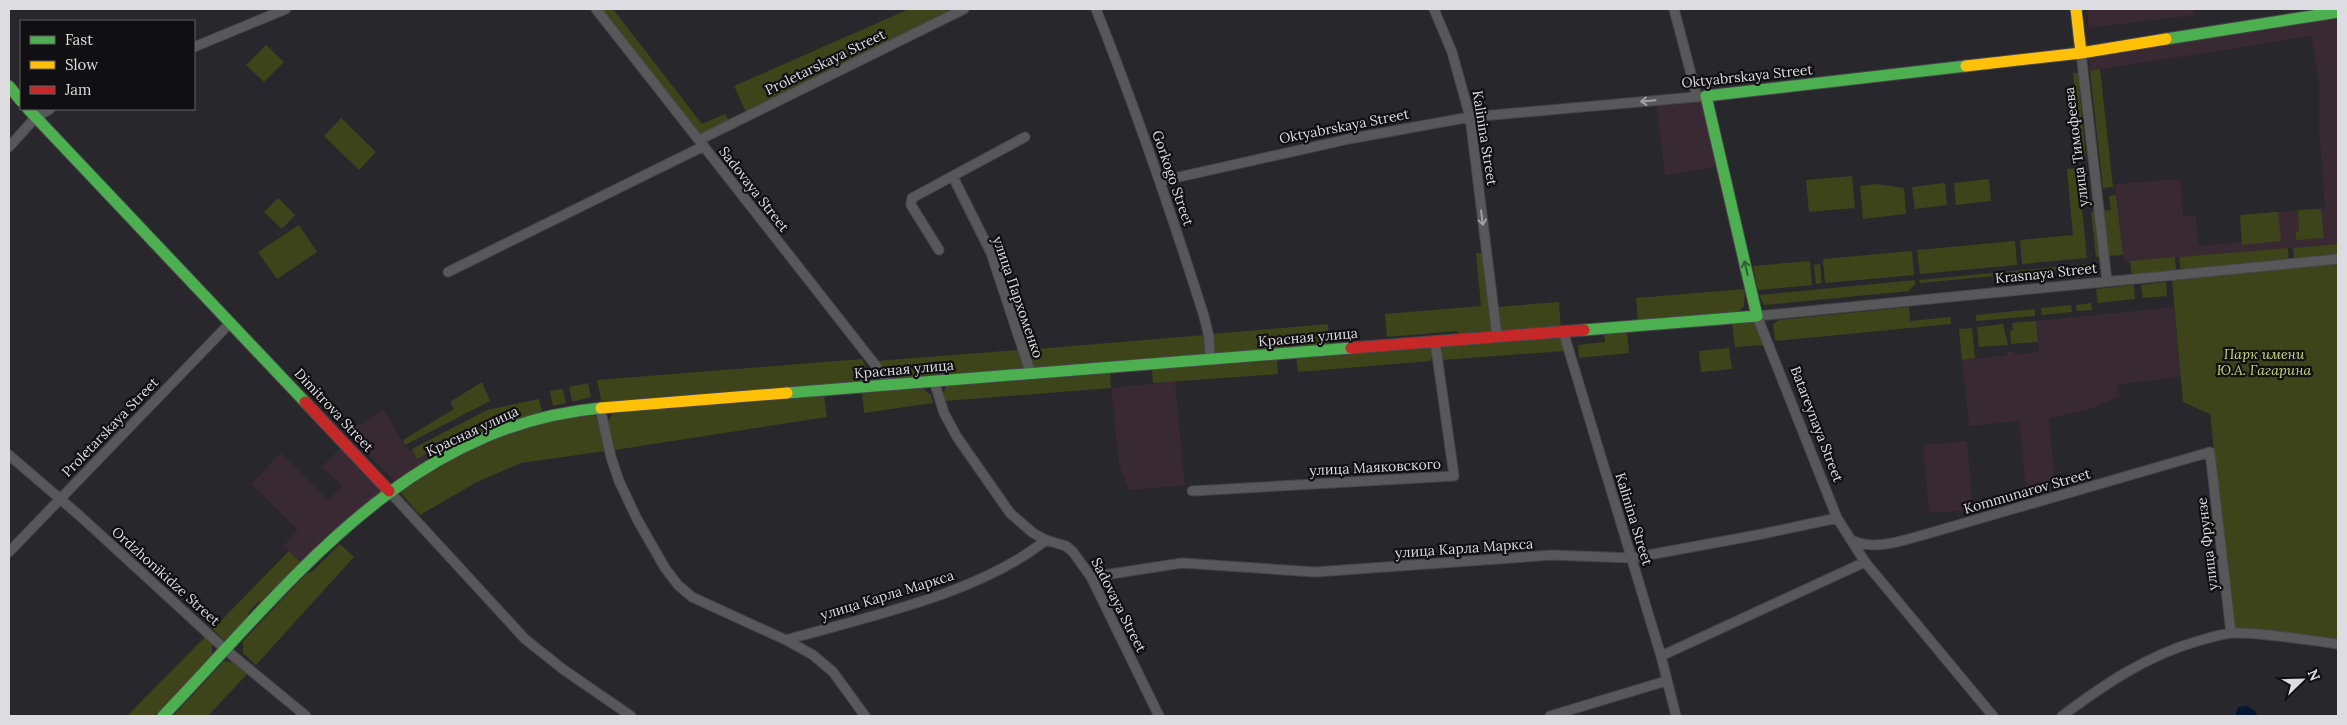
<svg xmlns="http://www.w3.org/2000/svg" width="2347" height="725" viewBox="0 0 2347 725" font-family="Lora,serif">
	<style>
		.commercial { fill: #382932 }
		.green { fill: #3d441a }
		.water { fill: #051630 }
		.lines { fill: none; stroke-linecap: round; stroke-linejoin: round }
		.street-casing { stroke: #46464a; stroke-width: 11 }
		.fast-casing { stroke: #46464a; stroke-width: 13 }
		.slow-casing { stroke: #46464a; stroke-width: 13 }
		.jam-casing { stroke: #46464a; stroke-width: 13 }
		.street { stroke: #58585b; stroke-width: 9 }
		.fast { stroke: #4caf50; stroke-width: 11 }
		.slow { stroke: #ffc107; stroke-width: 11 }
		.jam { stroke: #c62828; stroke-width: 11 }
		.oneway { stroke: #a1a1a5 }
		.oneway2 { stroke: #2e6032 }
		.labels { text-anchor: middle; dominant-baseline: central; stroke-width: 4.5; stroke-linejoin: round; paint-order: stroke }
		.street-label { font-size: 14px; fill: #dcdce1; stroke: #101013 }
		.park-label { font-size: 14px; font-style: italic; fill: #c6d96e; stroke: #101013 }
	</style>
	<rect width="100%" height="100%" fill="#28282c"/>
	<path class="commercial" d="M2087 9H2193L2194 15 2089 28Z
		M2338 17V244L2124 262 2115 184 2180 179 2183 216 2196 215 2198 246 2242 242 2240 215 2325 208 2319 128V81L2311 36 2090 71 2088 57Z
		M1701 100 1716 166 1665 176 1656 105Z
		M2174 307 2181 377 2116 385 2120 396 2088 410 2049 418 2055 482 2026 491 2019 421 1969 426 1962 360 2007 355V352H2014L2015 355 2039 352 2036 321Z
		M1175 381 1185 485 1129 490 1119 465 1111 388Z
		M383 409 408 451 412 449 417 459 465 433 469 441 395 482 348 432Z
		M1967 441 1973 510 1929 513 1923 445Z
		M342 447 383 491 302 564 283 546 298 530 251 484 281 453 328 500 342 486 322 467Z"/>
	<path class="green" d="M599 9H613L702 124 725 114 729 121 699 136Z
		M909 9H957L746 112 734 86Z
		M266 45 284 62 264 82 246 65Z
		M2100 69 2113 187 2103 188 2090 71Z
		M2073 73H2078L2086 158H2081Z
		M341 118 376 152 359 170 324 136Z
		M2078 168 2087 258 2022 264 2020 240 2073 235 2067 169Z
		M1852 176 1855 208 1809 212 1806 180Z
		M1989 179 1991 201 1956 205 1954 183Z
		M1945 183 1947 205 1915 209 1912 187Z
		M1877 184 1904 188 1906 214 1863 219 1860 186Z
		M2116 195 2123 255 2096 257 2091 212 2111 210 2109 196Z
		M278 198 295 215 282 229 264 212Z
		M2321 209 2324 238 2296 240V232L2299 231 2298 210Z
		M2278 212 2281 241 2242 245 2240 215Z
		M299 225 317 252 277 279 258 252Z
		M2015 241 2017 265 1920 274 1917 250Z
		M2338 244V256L2294 261 2293 248Z
		M2288 248 2289 261 2181 272 2179 257Z
		M1912 251 1914 275 1825 283 1823 259Z
		M1476 253H1484L1494 333 1460 336 1457 331 1387 337 1385 314 1481 306Z
		M2175 257 2176 272 2132 277 2130 261Z
		M1810 261 1812 285 1758 290 1753 266Z
		M2338 263V642L2234 629 2210 414 2183 402 2172 280Z
		M1820 264 1822 283 1816 284 1814 265Z
		M2088 264V267L1920 283 1919 280Z
		M1915 280V284L1909 291 1764 305 1759 295Z
		M2166 282 2167 296 2143 298 2141 285Z
		M2134 285 2135 299 2098 303 2096 289Z
		M1745 289 1744 306 1737 313 1638 322 1636 298Z
		M1559 302 1561 329 1500 330 1498 307Z
		M2091 303 2092 310 2077 311 2076 305Z
		M2071 305 2072 312 2042 315 2041 308Z
		M1909 307 1910 321 1951 317V324L1775 341 1773 324 1779 320Z
		M2035 309V316L1976 321V315Z
		M1732 321H1755L1764 345 1735 347Z
		M2036 321 2038 342 2011 344 2010 331 2013 330 2012 323Z
		M1328 324 1329 346 1215 355 1212 334Z
		M2003 324 2008 345 1979 347 1977 327Z
		M1972 328 1975 358 1962 360 1959 329Z
		M1627 330 1629 353 1579 358 1578 345 1605 342 1604 332Z
		M1205 335 1206 347 1203 356 1033 370 1025 350Z
		M1561 338 1565 351 1442 360V344Z
		M1433 345 1434 352 1430 361 1298 372 1296 356Z
		M1729 348 1732 369 1701 372 1699 351Z
		M1018 350 1024 366 1023 371 892 382 876 361Z
		M1277 358 1278 374 1153 383 1152 368Z
		M862 359C866 368 871 376 863 382L605 403 601 400 597 380Z
		M1110 372 1111 388 945 401 943 395 946 386Z
		M482 382 490 401 405 445 403 440 454 409 450 402Z
		M588 383 591 397 572 402 569 387Z
		M922 388 931 395 933 403 864 413 862 392Z
		M563 389 566 403 553 406 550 391Z
		M824 395 827 417 615 450 608 421 613 413Z
		M539 399 542 412 469 441 465 433 417 459 412 449 487 410Z
		M594 414 598 420 605 451 521 463 477 482 420 515 400 492C440 467 481 441 526 427 548 420 571 417 594 414Z
		M340 544 354 557 256 665 243 653V641L306 574 313 571Z
		M289 551 302 564 266 602 259 601 248 613 249 620 230 639 224 640 213 629Z
		M206 636 212 644V658L156 716H127Z
		M224 661 232 662 247 674 208 716H173Z"/>
	<path class="water" d="M2247 706 2254 710 2258 716H2235L2238 707Z"/>
	<g class="lines">
		<defs>
			<path id="street" d="M596 9 891 385
				M1096 9C1136 110 1171 212 1204 316L1209 337 1210 359
				M1434 9 1452 52 1470 117 1497 336
				M1674 9 1697 97
				M194 47 286 9
				M2081 53 2107 281
				M699 140 964 9
				M9 147 35 118 50 109
				M953 177 991 253 1031 374
				M1161 181 1349 139 1470 117 1706 96
				M939 250 911 205 912 198 1025 137
				M448 272 704 146
				M1563 331 1661 656 1676 716
				M934 381 944 413 957 437 1010 513 1033 533 1046 540 1066 546 1073 552 1091 577 1159 716
				M600 408 611 457 619 481 637 519 665 568 678 585 692 597 786 640 813 655 833 672 865 716
				M9 455 80 516 226 650 306 716
				M389 491 525 639 564 670 631 716
				M1192 491 1454 476 1435 341
				M1851 540C1875 551 1900 541 1923 535L2210 452 2231 633
				M9 552 231 322
				M1091 577 1182 563 1315 572 1553 555 1632 558 1757 535 1837 518
				M786 640C869 616 979 594 1046 540
				M1661 656 1865 562
				M1550 716 1666 681
				M1993 716 1865 562 1837 518 1757 316 2338 259
				M2062 716C2105 684 2146 656 2198 641 2209 638 2221 634 2232 633 2264 632 2305 640 2338 644"/>
			<path id="fast" d="M2166 39 2338 12
				M9 86 21 101
				M28 109 305 402
				M1584 330 1757 316 1706 96 1966 66
				M787 393 1351 348
				M163 716C290 584 404 426 601 408"/>
			<path id="slow" d="M2076 9 2081 53
				M1966 66 2081 53 2166 39
				M601 408 787 393"/>
			<path id="jam" d="M1351 348 1584 330
				M305 402 389 491"/>
		</defs>
		<use href="#street" class="street-casing"/>
		<use href="#fast" class="fast-casing"/>
		<use href="#slow" class="slow-casing"/>
		<use href="#jam" class="jam-casing"/>
		<use href="#street" class="street"/>
		<use href="#fast" class="fast"/>
		<use href="#slow" class="slow"/>
		<use href="#jam" class="jam"/>
	</g>
	<defs><path id="oneway-shaft" d="M-6 0H5M1.5-3L5.5 0L1.5 3" fill="none" stroke-width="1.6" stroke-linecap="round" stroke-linejoin="round" transform="scale(1.25)"/></defs>
	<g class="oneway">
		<use href="#oneway-shaft" transform="translate(1648 101) rotate(175)"/>
		<use href="#oneway-shaft" transform="translate(1482 218) rotate(83)"/>
	</g>
	<use class="oneway2" href="#oneway-shaft" transform="translate(1746 268) rotate(-103)"/>
	<g class="labels">
		<g class="street-label">
			<text transform="translate(825 62) rotate(-26)">Proletarskaya Street</text>
			<text transform="translate(1747 76) rotate(-6)">Oktyabrskaya Street</text>
			<text transform="translate(1344 126) rotate(-11)">Oktyabrskaya Street</text>
			<text transform="translate(1485 138) rotate(81)">Kalinina Street</text>
			<text transform="translate(2076 147) rotate(-97)">улица Тимофеева</text>
			<text transform="translate(1173 178) rotate(71)">Gorkogo Street</text>
			<text transform="translate(754 189) rotate(52)">Sadovaya Street</text>
			<text transform="translate(2046 273) rotate(-6)">Krasnaya Street</text>
			<text transform="translate(1018 297) rotate(71)">улица Пархоменко</text>
			<text transform="translate(1308 337) rotate(-5)">Красная улица</text>
			<text transform="translate(904 369) rotate(-5)">Красная улица</text>
			<text transform="translate(334 410) rotate(47)">Dimitrova Street</text>
			<text transform="translate(1817 424) rotate(69)">Batareynaya Street</text>
			<text transform="translate(110 427) rotate(-46)">Proletarskaya Street</text>
			<text transform="translate(472 431) rotate(-25)">Красная улица</text>
			<text transform="translate(1375 467) rotate(-3)">улица Маяковского</text>
			<text transform="translate(2027 491) rotate(-16)">Kommunarov Street</text>
			<text transform="translate(1634 519) rotate(73)">Kalinina Street</text>
			<text transform="translate(2207 544) rotate(-97)">улица Фрунзе</text>
			<text transform="translate(1464 548) rotate(-4)">улица Карла Маркса</text>
			<text transform="translate(166 576) rotate(42)">Ordzhonikidze Street</text>
			<text transform="translate(887 595) rotate(-17)">улица Карла Маркса</text>
			<text transform="translate(1119 605) rotate(63)">Sadovaya Street</text>
		</g>
		<g class="park-label">
			<text x="2264" y="354">Парк имени<tspan x="2264" dy="16">Ю.А. Гагарина</tspan></text>
		</g>
	</g>
	<rect width="2347" height="725" fill="none" stroke="#dcdce1" stroke-width="20"/>
	<rect x="20" y="20" width="175" height="90" fill="#101013" stroke="#626265"/>
	<rect x="30" y="36" width="25" height="8" fill="#4caf50" stroke="#626265"/>
	<text x="65" y="45" font-size="15" fill="#dcdce1">Fast</text>
	<rect x="30" y="61" width="25" height="8" fill="#ffc107" stroke="#626265"/>
	<text x="65" y="70" font-size="15" fill="#dcdce1">Slow</text>
	<rect x="30" y="86" width="25" height="8" fill="#c62828" stroke="#626265"/>
	<text x="65" y="95" font-size="15" fill="#dcdce1">Jam</text>
	<g transform="translate(2302 680) rotate(67)" stroke="#101013" stroke-width="4" paint-order="stroke">
	<path d="M0-4L9 19L0 12L-9 19Z" fill="#dcdce1"/>
	<text y="-8" font-size="14" font-weight="bold" text-anchor="middle" fill="#dcdce1">N</text>
	</g>
</svg>
